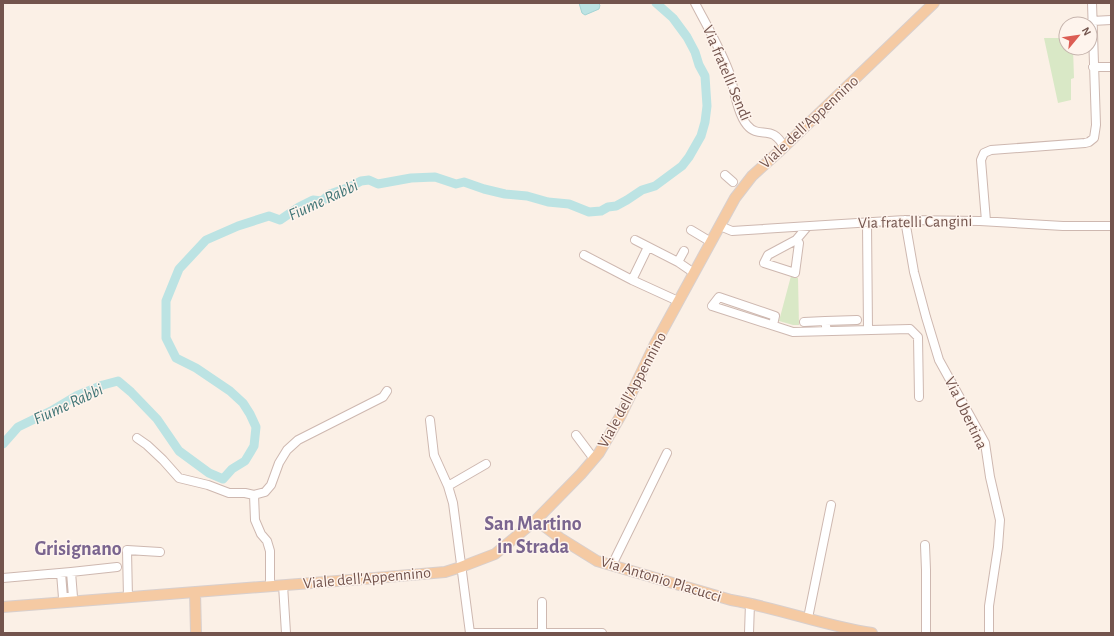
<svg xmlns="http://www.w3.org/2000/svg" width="1114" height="636" viewBox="0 0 1114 636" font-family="'Alegreya Sans',sans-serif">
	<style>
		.green { fill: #d9e8c6 }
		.water { fill: #bce3e3; stroke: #a3d4d4 }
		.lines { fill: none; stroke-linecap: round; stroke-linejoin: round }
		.river { stroke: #bce3e3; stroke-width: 9 }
		.minor-casing { stroke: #ceb8b0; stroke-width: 10 }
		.major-casing { stroke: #d8cfcd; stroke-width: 12 }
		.minor { stroke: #fff; stroke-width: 8 }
		.major { stroke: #f5caa3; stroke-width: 10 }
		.labels { text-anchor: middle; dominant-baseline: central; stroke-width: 3; stroke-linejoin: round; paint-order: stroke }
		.street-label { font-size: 16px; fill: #73544d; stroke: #fef4ed }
		.water-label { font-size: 17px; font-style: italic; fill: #427677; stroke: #fef4ed }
		.district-label { font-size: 20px; font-weight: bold; fill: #7a658f; stroke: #fef4ed }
	</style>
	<rect width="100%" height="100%" fill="#fbf0e6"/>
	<path class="green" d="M1044 38H1066V48H1073L1074 78 1071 79V100L1058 103Z
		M791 276 798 278 799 325H793L779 321Z"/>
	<path class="water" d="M579 3H598L600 5 599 9 585 15 582 13Z"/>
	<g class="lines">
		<path class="river" d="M3 444 18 427 51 411 76 396 103 385 118 381 131 392 157 419 179 451 209 473 223 479 232 469 245 461 254 446 256 427 250 414 243 403 230 391 196 368 176 358 166 338V301L179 269 206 240 238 226 269 216 280 220 299 207 313 200 322 201 330 194 350 187 361 181 369 180 378 184 411 178 435 177 456 184 464 182 484 189 505 194 527 196 548 202 569 204 589 212 601 211 608 207 616 206 627 200 642 190 655 186 682 166 689 157 701 136 705 122 707 106 705 76 699 65 695 52 687 37 673 18 656 3"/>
		<defs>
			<path id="minor" d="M695 3C707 26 720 48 729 72 734 87 737 113 747 125 756 136 765 130 774 135 779 138 782 143 784 147
				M1092 21 1111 20
				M1093 67H1111
				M725 175 733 182
				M905 220 914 272 926 317 939 360 985 443 990 477 1000 520 998 547 989 606V633
				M986 221 981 160 984 153 991 150 1085 143 1089 142 1094 138 1096 125 1092 3
				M867 223 868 329
				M720 226 732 231 905 220 980 221 1063 226H1111
				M691 230 711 242
				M635 240 678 262 694 273
				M796 240 799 243 795 273 764 263 768 255 796 240 807 227
				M584 255 632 280 678 301
				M678 262 684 251
				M632 280 648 247
				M825 321 857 320
				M804 322 825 321 827 331
				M773 325 775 316 719 297 712 306 793 332 910 329 918 337 919 397
				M430 420 434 455 448 486
				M576 435 594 459
				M137 438 147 445 163 460 179 478 208 485 229 493H245L254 495
				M925 545 926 570V633
				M612 565 667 453
				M61 573 63 598 68 597
				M3 578 71 572 117 567
				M283 585 286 633
				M270 586V551L267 541 261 534 255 520 254 495 265 492 271 485 279 463 287 450 298 440 383 397 387 391
				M128 598 127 550 160 552
				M69 602 68 597H73L71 572
				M542 602V633
				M808 618 831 505
				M470 633 453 503 448 486 486 464
				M470 633H602
				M749 633 750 603"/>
			<path id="major" d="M536 520 560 538 597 561 731 600C779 608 824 626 872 633
				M195 592 196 633
				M3 607 363 579 445 572 461 567 495 554 536 520 581 474 599 453 621 415 654 346 735 198 752 176 784 147 934 3"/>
		</defs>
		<use href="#minor" class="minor-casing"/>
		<use href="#major" class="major-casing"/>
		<use href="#minor" class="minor"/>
		<use href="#major" class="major"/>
	</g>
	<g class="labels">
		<g class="street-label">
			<text transform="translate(727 73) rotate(67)">Via fratelli Sendi</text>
			<text transform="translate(809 122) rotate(-43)">Viale dell'Appennino</text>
			<text transform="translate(915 222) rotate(-1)">Via fratelli Cangini</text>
			<text transform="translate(632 390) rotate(-62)">Viale dell'Appennino</text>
			<text transform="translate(966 413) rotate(64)">Via Ubertina</text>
			<text transform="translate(367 578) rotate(-5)">Viale dell'Appennino</text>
			<text transform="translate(661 579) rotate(17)">Via Antonio Placucci</text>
		</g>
		<g class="water-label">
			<text transform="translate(323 200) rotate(-25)">Fiume Rabbi</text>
			<text transform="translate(68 404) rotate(-25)">Fiume Rabbi</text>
		</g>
		<g class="district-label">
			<text x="533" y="524">San Martino<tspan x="533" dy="23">in Strada</tspan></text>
			<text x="78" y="549">Grisignano</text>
		</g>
	</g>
	<rect width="1114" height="636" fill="none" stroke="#73544d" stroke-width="8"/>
	<g transform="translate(1078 36) rotate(61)"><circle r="19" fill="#fef4ed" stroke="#c6b4ad"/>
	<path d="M0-3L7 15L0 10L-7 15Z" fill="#dc5d54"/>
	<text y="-6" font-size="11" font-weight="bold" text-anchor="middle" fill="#73544d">N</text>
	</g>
</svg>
